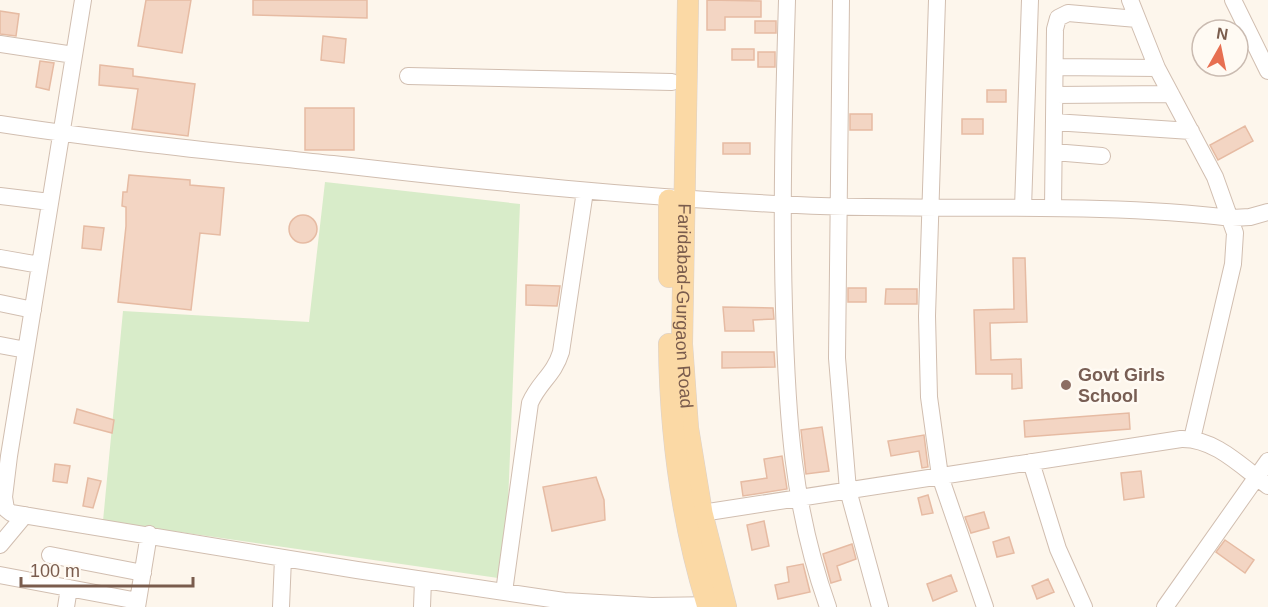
<svg xmlns="http://www.w3.org/2000/svg" width="1268" height="607" viewBox="0 0 1268 607" font-family="Helvetica,sans-serif">
	<style>
		.green { fill: #d8ecc9 }
		.building { fill: #f3d5c3; stroke: #e6bba3; stroke-width: 1.5 }
		.lines { fill: none; stroke-linecap: round; stroke-linejoin: round }
		.minor-casing { stroke: #d1beb0; stroke-width: 18 }
		.major-casing { stroke: #dad1cd; stroke-width: 22 }
		.minor { stroke: #fff; stroke-width: 16 }
		.major { stroke: #fbd9a5; stroke-width: 21 }
		.education-dot { fill: #8d6e63; stroke: #fffaf3; stroke-width: 2 }
		.labels { text-anchor: middle; dominant-baseline: central; stroke-width: 5; stroke-linejoin: round; paint-order: stroke }
		.street-label { font-size: 18px; fill: #7a5c4d; stroke: #fffaf3 }
		.education-label { font-size: 18px; font-weight: bold; fill: #785e54; stroke: #fffaf3; text-anchor: start }
	</style>
	<rect width="100%" height="100%" fill="#fdf6ec"/>
	<path class="green" d="M325 182 520 204 505 579 103 521 123 311 309 322Z"/>
	<path class="building" d="M146 0H191L182 53 138 46Z
		M253 0H367V18L253 15Z
		M707 0 761 1V17H725V30H707Z
		M0 11 19 14 16 36 0 34Z
		M755 21H776V33H755Z
		M323 36 346 39 344 63 321 60Z
		M732 49H754V60H732Z
		M758 52H775V67H758Z
		M40 61 54 63 49 90 36 87Z
		M100 65 133 69V76L195 84 188 136 132 129 138 89 99 85Z
		M987 90H1006V102H987Z
		M305 108H354V150H305Z
		M850 114H872V130H850Z
		M962 119H983V134H962Z
		M1245 126 1253 141 1218 160 1210 145Z
		M723 143H750V154H723Z
		M129 175 190 180V185L224 188 220 235 200 233 191 310 118 302 126 226V207L122 206 123 192H127Z
		M289 229a14 14 0 1 1 28 0a14 14 0 1 1-28 0Z
		M84 226 104 228 101 250 82 248Z
		M1013 258H1025L1027 322 990 323 991 360 1021 359 1022 388 1012 389V374H976L974 310 1014 309Z
		M526 285 560 286 557 306 526 305Z
		M848 288H866V302H848Z
		M886 289H917V304H885Z
		M723 307 773 308 774 319 753 320 754 331H725Z
		M722 352H774L775 367 722 368Z
		M77 409 114 420 112 433 74 423Z
		M1129 413 1130 429 1025 437 1024 421Z
		M822 427 829 471 806 474 801 430Z
		M924 435 928 467 922 468 919 451 891 456 888 441Z
		M782 456 787 489 743 496 741 482 767 478 764 459Z
		M55 464 70 466 67 483 53 481Z
		M1141 471 1144 497 1124 500 1121 473Z
		M596 477 604 500 605 520 552 531 543 487Z
		M88 478 101 481 93 508 83 506Z
		M928 495 933 513 922 515 918 498Z
		M984 512 989 528 971 533 965 517Z
		M764 521 769 546 752 550 747 525Z
		M1009 537 1014 553 997 557 993 542Z
		M1225 540 1254 560 1245 573 1216 552Z
		M852 544 856 559 837 566 841 580 831 583 823 554Z
		M803 564 810 592 778 599 775 585 789 582 787 567Z
		M951 575 957 591 933 601 927 584Z
		M1048 579 1054 592 1037 599 1032 586Z"/>
	<g class="lines">
		<defs>
			<path id="minor" d="M83 0 9 456 4 497 6 509 11 513 357 570 564 601 652 606 717 605
				M787 0C784 103 781 205 784 308 787 415 792 506 828 607
				M841 0 837 358 848 490 880 607
				M937 0 927 316 929 397 940 476 985 607
				M1130 0 1157 68 1215 177 1235 233 1233 264 1192 439
				M1233 0 1268 71
				M0 44 74 55
				M1055 67 1157 68
				M408 76 672 82
				M1055 95 1171 94
				M1054 122 1191 131
				M0 124C110 141 222 152 333 164 488 182 642 198 797 205 942 212 1088 201 1232 218L1250 217 1268 212
				M1054 152 1102 156
				M0 196 50 202
				M1023 208 1030 0
				M1053 208 1055 29 1058 18 1068 13 1137 19
				M0 258 40 265
				M0 303 33 310
				M0 345 26 350
				M1031 462 1058 549 1084 607
				M702 513 1181 439C1215 438 1242 467 1268 486
				M0 545 25 515
				M50 555 143 573
				M0 575 138 601
				M504 592 530 403C539 382 554 375 561 352L585 191
				M66 607 69 588
				M137 607 149 534
				M281 607 283 558
				M422 607 423 580
				M1165 607 1268 461"/>
			<g id="major">
				<path id="s1" d="M688 0 682 344 688 428 702 513 726 607"/>
				<path d="M669 277V200"/>
				<path d="M669 344C670 431 682 524 708 607"/>
			</g>
		</defs>
		<use href="#minor" class="minor-casing"/>
		<use href="#major" class="major-casing"/>
		<use href="#minor" class="minor"/>
		<use href="#major" class="major"/>
	</g>
	<circle class="education-dot" cx="1066" cy="385" r="6"/>
	<g class="labels">
		<g class="street-label">
			<text stroke="none"><textPath href="#s1" startOffset="306">Faridabad-Gurgaon Road</textPath></text>
		</g>
		<g class="education-label">
			<text x="1078" y="375">Govt Girls<tspan x="1078" dy="21">School</tspan></text>
		</g>
	</g>
	<g transform="translate(1220 48) rotate(9)"><circle r="28" fill="#fffaf3" stroke="#cabbb1" stroke-width="1.5"/>
	<path d="M0-4.5L10 22L0 15L-10 22Z" fill="#e76f51"/>
	<text y="-9" font-size="16" font-weight="bold" text-anchor="middle" fill="#7a5c4d">N</text>
	</g>
	<path d="M21 577v9h172v-9" fill="none" stroke="#7a5c4d" stroke-width="3"/>
	<text x="30" y="577" font-size="18" fill="#7a5c4d" stroke="#fffaf3" stroke-width="4.5" paint-order="stroke">100 m</text>
</svg>
